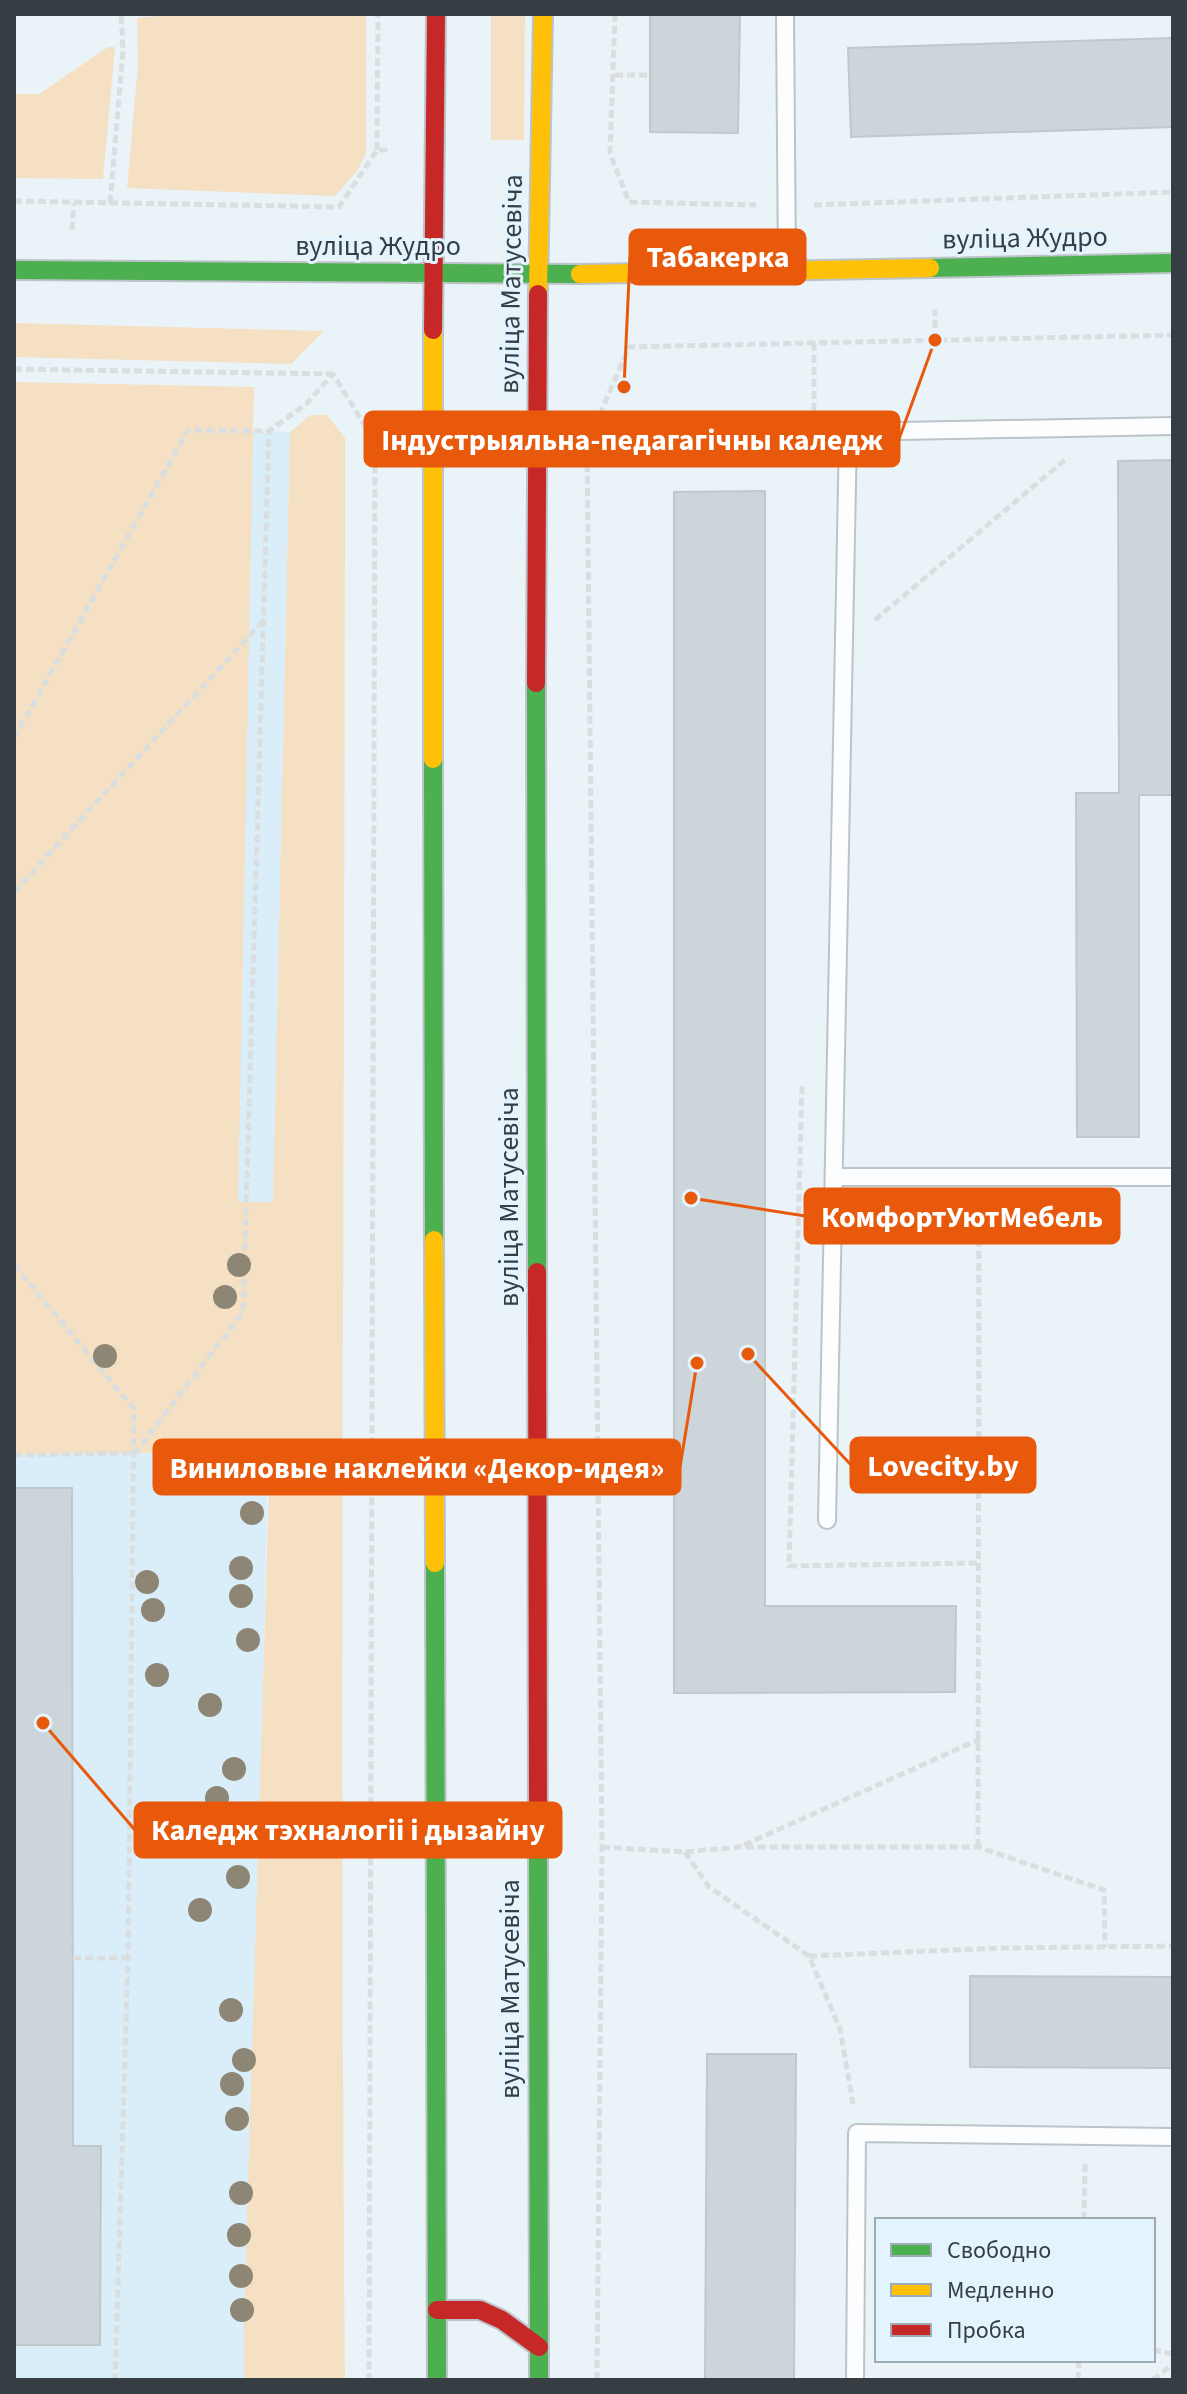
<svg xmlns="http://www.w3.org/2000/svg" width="1187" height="2394" viewBox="0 0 1187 2394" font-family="'Source Sans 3',sans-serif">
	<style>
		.built { fill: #d9eef9 }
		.green { fill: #f5e0c4 }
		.building { fill: #ccd5d9; stroke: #bfc8cc; stroke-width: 2 }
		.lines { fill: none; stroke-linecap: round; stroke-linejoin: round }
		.lane-casing { stroke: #bcc4c9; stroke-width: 20 }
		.fast-casing { stroke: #bcc4c9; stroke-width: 22 }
		.slow-casing { stroke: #bcc4c9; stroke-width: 22 }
		.jam-casing { stroke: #bcc4c9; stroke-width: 22 }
		.path { stroke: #dbdedf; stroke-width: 5; stroke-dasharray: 8 4; stroke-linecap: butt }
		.lane { stroke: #fcfdfe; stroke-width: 16 }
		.fast { stroke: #4caf50; stroke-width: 18 }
		.slow { stroke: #ffc107; stroke-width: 18 }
		.jam { stroke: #c62828; stroke-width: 18 }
		.tree { fill: #8e8675 }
		.labels { text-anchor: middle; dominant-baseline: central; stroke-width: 6; stroke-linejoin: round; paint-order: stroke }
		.street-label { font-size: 28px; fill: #363e43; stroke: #e3f4fe }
		.leader { fill: none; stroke: #e8590c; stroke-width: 3 }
		.callout-dot { fill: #e8590c; stroke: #e3f4fe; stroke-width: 3 }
		.callout { fill: #e8590c; stroke: #e8590c; stroke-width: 3 }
		.callout-label { font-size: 30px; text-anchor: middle; font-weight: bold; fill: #fff }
	</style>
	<rect width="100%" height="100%" fill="#e9f3f8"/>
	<path class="built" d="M14 427 290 432 248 2380H14Z"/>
	<path class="green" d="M156 14H366V153L358 170 335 196 127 188 138 65 137 18 156 16Z
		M491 14H525L524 140H491Z
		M108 47H115L103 179 14 178V94H39Z
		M14 323 324 331 291 364 14 357Z
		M14 382 254 387 238 1202H273L290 432 310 415H327L345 438C345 1086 339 1733 345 2380H244V2318L270 1451 14 1455Z"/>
	<path class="building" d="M650 14H740L738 133 650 132Z
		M1173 38V127L851 137 848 48Z
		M1173 460V795H1139V1137H1077L1076 793H1119L1118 461Z
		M765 491V1606H956L955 1692 674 1693V492Z
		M14 1488H72L73 2146H101L100 2345H14Z
		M970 1976 1173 1977V2068L970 2067Z
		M707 2054H796L794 2380H705Z"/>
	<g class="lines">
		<defs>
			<path id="lane" d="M785 14 787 268
				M834 1177H1173
				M827 1520 848 432 1173 426
				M855 2380 857 2133 1173 2137"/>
			<path id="fast" d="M930 268 1173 263
				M14 270 580 274
				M536 683 537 1272
				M433 759 434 1240
				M435 1563 437 2380
				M538 1826 539 2380"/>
			<path id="slow" d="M580 274 930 268
				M538 294 543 14
				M433 759V330
				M434 1240 435 1563"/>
			<path id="jam" d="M433 330 436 14
				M536 683 538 294
				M537 1272 538 1826
				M437 2310H480L502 2320 539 2347"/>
		</defs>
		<use href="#lane" class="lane-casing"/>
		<use href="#fast" class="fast-casing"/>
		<use href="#slow" class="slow-casing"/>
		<use href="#jam" class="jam-casing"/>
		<path class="path" d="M615 14 610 153 629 202 756 205
			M615 75H650
			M377 150 378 14
			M14 201 339 207 377 150H390
			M110 203 123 50 121 14
			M814 205 1173 192
			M72 230 74 203
			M935 340V309
			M814 343V456
			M14 369 332 374
			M875 620 1066 459
			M14 738 188 430 269 431 306 404 333 374 375 442 369 2380
			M14 892 263 621
			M802 1086 789 1566 979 1563
			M14 1265 134 1409 128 1958 115 2380
			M14 1455 135 1453 243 1312 269 431
			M744 1845 980 1739
			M602 1847 685 1852 740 1847H978L1104 1890 1105 1947
			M978 1847 979 1204
			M685 1852 709 1887 809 1956 840 2029 853 2104
			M809 1956 1003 1948 1173 1946
			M73 1958H128
			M1084 2220 1085 2164
			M1153 2350 1173 2354
			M597 2380 602 1847 587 444 629 347 1173 335
			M1078 2380 1079 2360
			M1153 2380 1173 2364"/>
		<use href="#lane" class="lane"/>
		<use href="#fast" class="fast"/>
		<use href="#slow" class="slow"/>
		<use href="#jam" class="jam"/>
	</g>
	<g class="tree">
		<circle cx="239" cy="1265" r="12"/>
		<circle cx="225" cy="1297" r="12"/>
		<circle cx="105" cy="1356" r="12"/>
		<circle cx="249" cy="1451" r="12"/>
		<circle cx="252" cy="1513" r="12"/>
		<circle cx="241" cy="1568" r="12"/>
		<circle cx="147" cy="1582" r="12"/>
		<circle cx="241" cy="1596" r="12"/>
		<circle cx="153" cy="1610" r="12"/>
		<circle cx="248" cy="1640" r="12"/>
		<circle cx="157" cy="1675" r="12"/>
		<circle cx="210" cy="1705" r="12"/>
		<circle cx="234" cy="1769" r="12"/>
		<circle cx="217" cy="1798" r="12"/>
		<circle cx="195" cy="1845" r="12"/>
		<circle cx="238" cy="1877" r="12"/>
		<circle cx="200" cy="1910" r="12"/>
		<circle cx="231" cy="2010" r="12"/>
		<circle cx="244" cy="2060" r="12"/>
		<circle cx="232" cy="2084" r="12"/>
		<circle cx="237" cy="2119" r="12"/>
		<circle cx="241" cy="2193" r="12"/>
		<circle cx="239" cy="2235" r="12"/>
		<circle cx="241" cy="2276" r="12"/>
		<circle cx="242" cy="2310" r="12"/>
	</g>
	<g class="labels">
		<g class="street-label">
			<text transform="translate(1025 238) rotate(-1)">вуліца Жудро</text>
			<text x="378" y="246">вуліца Жудро</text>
			<text transform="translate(511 284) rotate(-89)">вуліца Матусевіча</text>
			<text transform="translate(509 1197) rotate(-90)">вуліца Матусевіча</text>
			<text transform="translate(510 1989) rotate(-90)">вуліца Матусевіча</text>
		</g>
	</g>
	<path class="leader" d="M624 387L630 257M935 340L899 439M691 1198L805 1216M748 1354L851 1465M697 1363L680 1467M43 1723L135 1830"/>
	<g class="callout-dot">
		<circle cx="624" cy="387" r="8"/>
		<circle cx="935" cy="340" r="8"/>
		<circle cx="691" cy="1198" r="8"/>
		<circle cx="748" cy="1354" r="8"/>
		<circle cx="697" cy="1363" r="8"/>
		<circle cx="43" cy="1723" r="8"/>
	</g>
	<g class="callout">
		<rect x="630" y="230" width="175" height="54" rx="8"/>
		<rect x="365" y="412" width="534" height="54" rx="8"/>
		<rect x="805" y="1189" width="314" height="54" rx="8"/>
		<rect x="851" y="1438" width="184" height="54" rx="8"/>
		<rect x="154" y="1440" width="526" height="54" rx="8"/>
		<rect x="135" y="1803" width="426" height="54" rx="8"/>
	</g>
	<g class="callout-label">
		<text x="718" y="267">Табакерка</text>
		<text x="632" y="450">Індустрыяльна-педагагічны каледж</text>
		<text x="962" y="1227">КомфортУютМебель</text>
		<text x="943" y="1476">Lovecity.by</text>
		<text x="417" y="1478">Виниловые наклейки «Декор-идея»</text>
		<text x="348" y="1840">Каледж тэхналогіі і дызайну</text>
	</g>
	<rect width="1187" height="2394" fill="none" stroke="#363e43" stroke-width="32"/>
	<rect x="875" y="2218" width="280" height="144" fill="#e3f4fe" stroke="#9eabb3" stroke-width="2"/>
	<rect x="891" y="2244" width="40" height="12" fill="#4caf50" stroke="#9eabb3" stroke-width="2"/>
	<text x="947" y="2258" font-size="24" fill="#363e43">Свободно</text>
	<rect x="891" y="2284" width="40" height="12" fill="#ffc107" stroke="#9eabb3" stroke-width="2"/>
	<text x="947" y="2298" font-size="24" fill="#363e43">Медленно</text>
	<rect x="891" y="2324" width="40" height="12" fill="#c62828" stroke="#9eabb3" stroke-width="2"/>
	<text x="947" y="2338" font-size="24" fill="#363e43">Пробка</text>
</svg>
